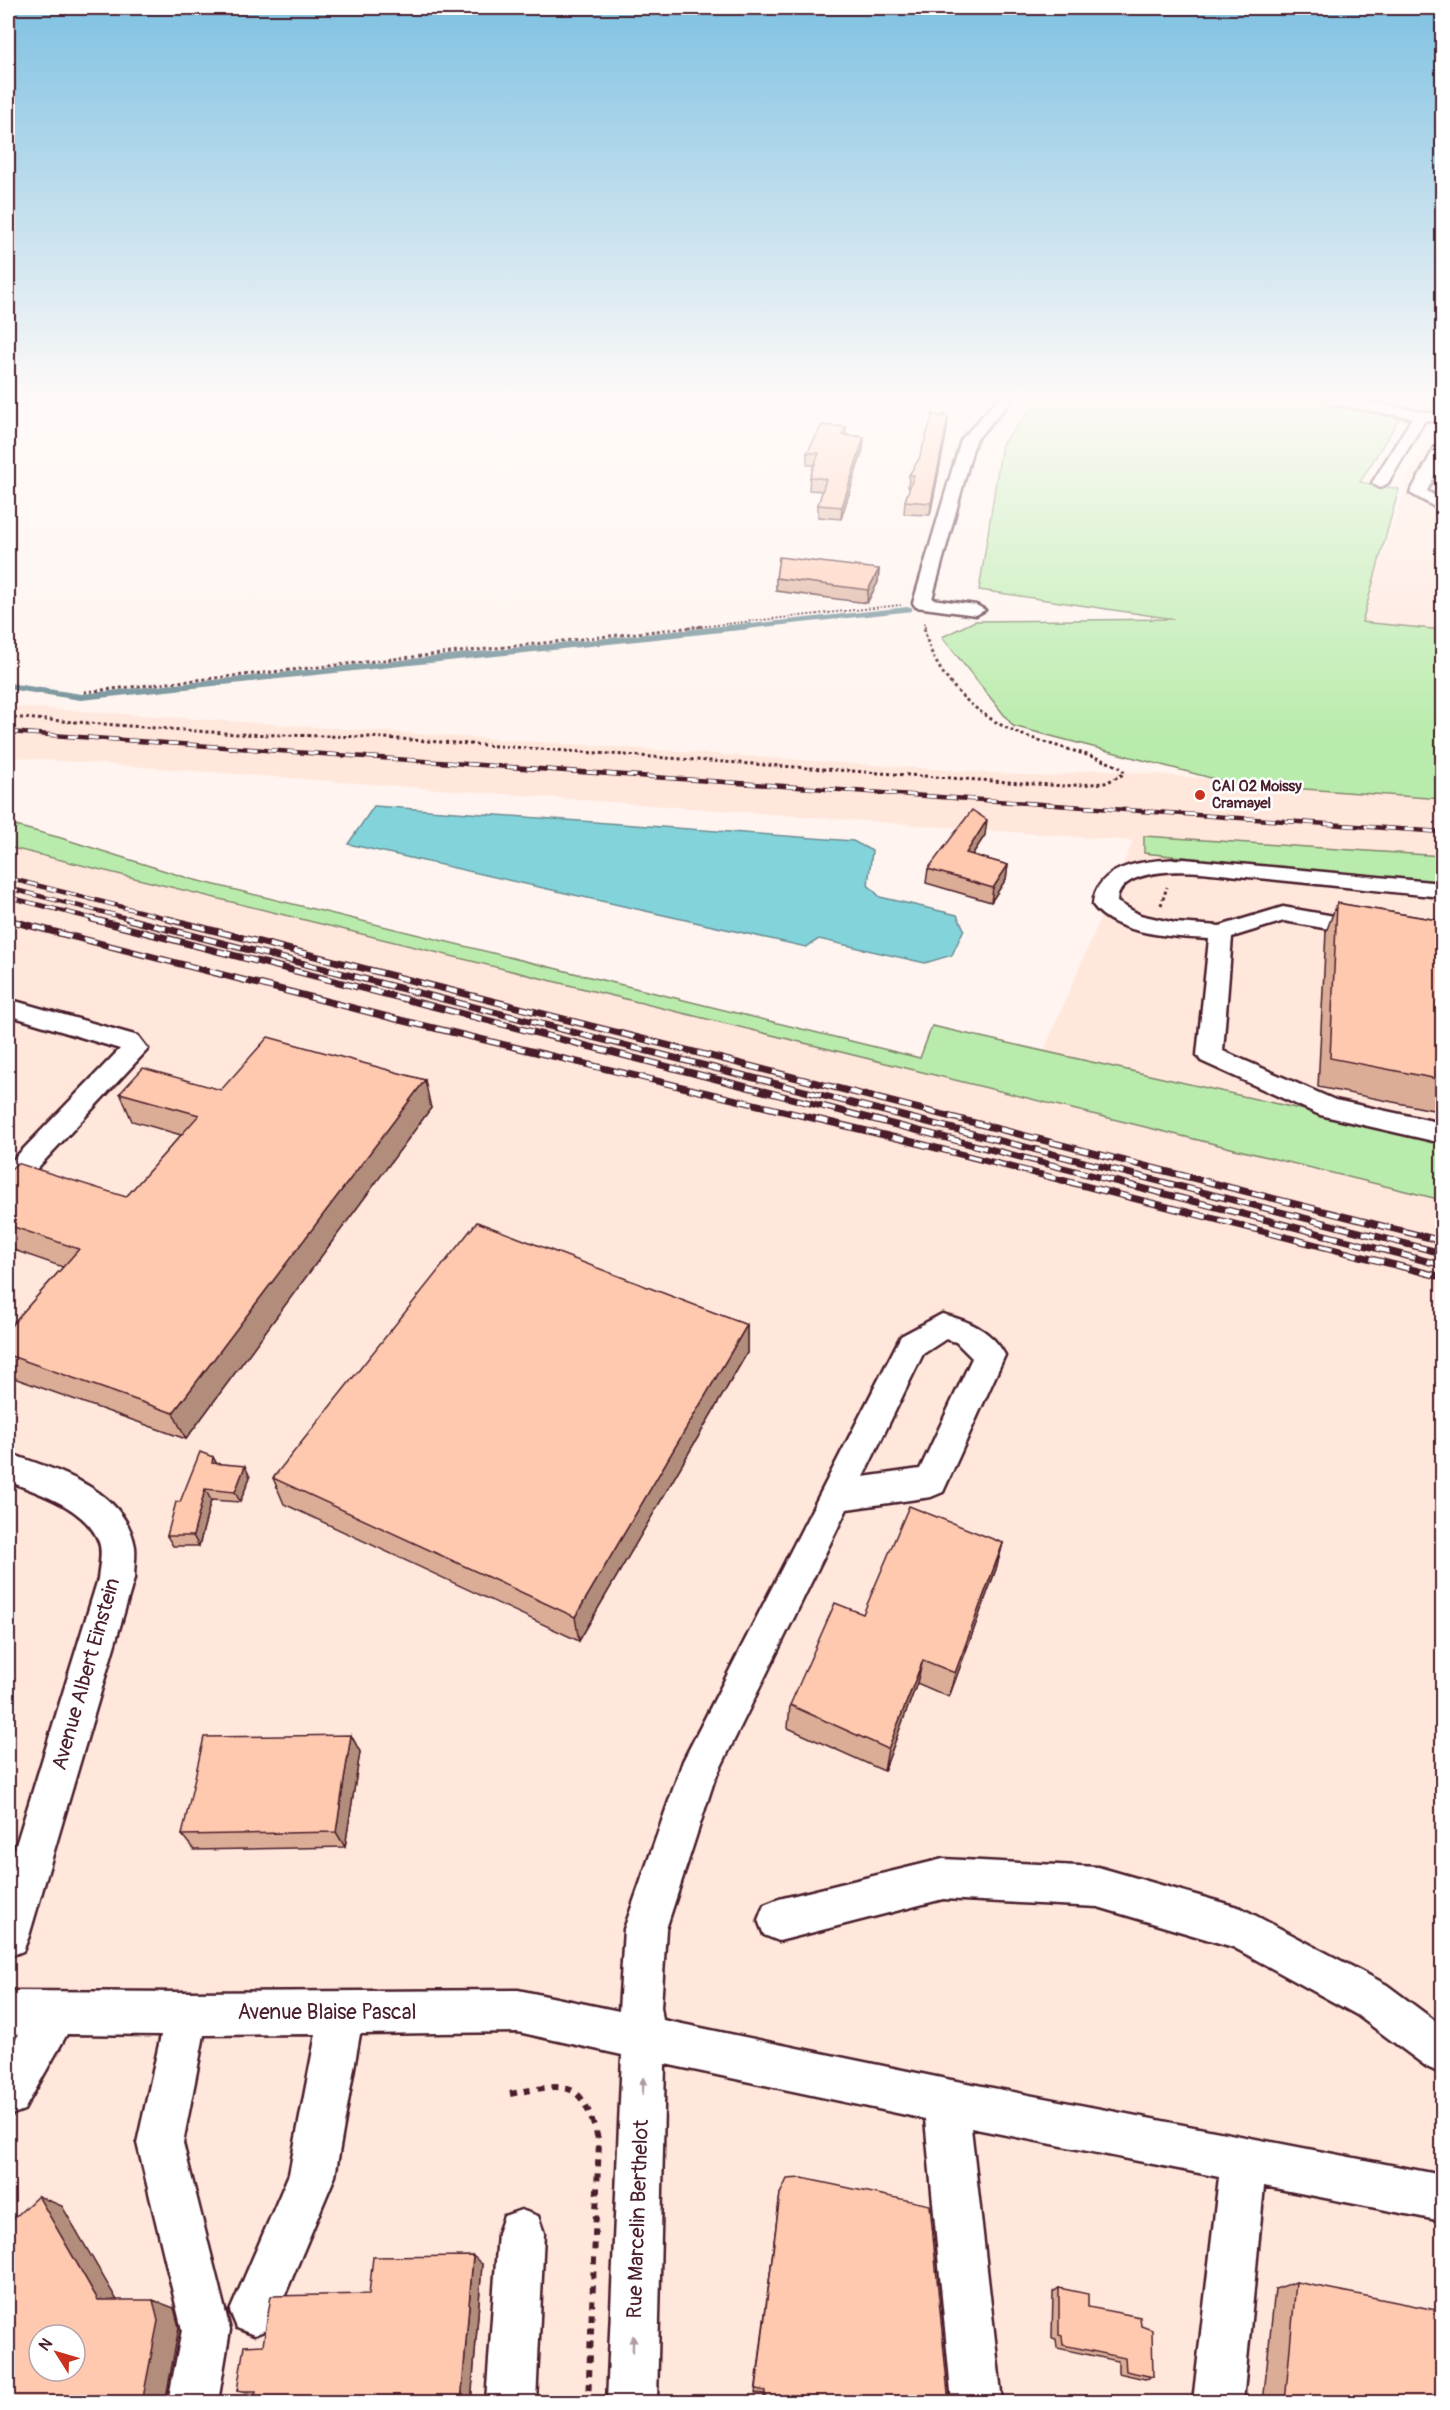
<svg xmlns="http://www.w3.org/2000/svg" width="1450" height="2410" viewBox="0 0 1450 2410" font-family="Pangolin,sans-serif">
	<style>
		.built { fill: #ffe7dc; fill-rule: evenodd }
		.green { fill: #b9ecac; stroke: #82866c; stroke-width: 1.5 }
		.water { fill: #83d4da; stroke: #6c8c94; stroke-width: 1.5 }
		.lines { fill: none; stroke-linecap: round; stroke-linejoin: round }
		.stream-far1 { stroke: #6c8c94; stroke-width: 4.5 }
		.stream { stroke: #6c8c94; stroke-width: 6 }
		.minor-casing { stroke: #4a1f2b; stroke-width: 5 }
		.path-far2 { stroke: #4a1f2b; stroke-width: 2; stroke-dasharray: 2 2; stroke-linecap: butt }
		.path-far1 { stroke: #4a1f2b; stroke-width: 3; stroke-dasharray: 3 3; stroke-linecap: butt }
		.path { stroke: #4a1f2b; stroke-width: 6; stroke-dasharray: 7 7; stroke-linecap: butt }
		.minor { fill: #fff; fill-rule: evenodd }
		.rail-far1-casing { stroke: #4a1f2b; stroke-width: 4.5 }
		.rail-casing { stroke: #4a1f2b; stroke-width: 7 }
		.rail-far1 { stroke: #fff; stroke-width: 3; stroke-dasharray: 10; stroke-linecap: butt }
		.rail { stroke: #fff; stroke-width: 4.5; stroke-dasharray: 13; stroke-linecap: butt }
		.wall { fill: #dbad97; stroke: #4a1f2b; stroke-width: 1.5 }
		.shaded-wall { fill: #b28d7b; stroke: #4a1f2b; stroke-width: 1.5 }
		.building { fill: #ffc9b0; stroke: #4a1f2b; stroke-width: 1.5; fill-rule: evenodd }
		.oneway { fill: #ae9aa0 }
		.poi-dot { fill: #c8321e; stroke: #fff; stroke-width: 2 }
		.labels { text-anchor: middle; dominant-baseline: central; stroke-width: 5; stroke-linejoin: round; paint-order: stroke }
		.far-poi-label { font-size: 15px; font-weight: bold; fill: #4a1f2b; stroke: #fff; text-anchor: start }
		.near-street-label { font-size: 21px; fill: #4a1f2b; stroke: #fff }
	</style>
	<rect width="100%" height="100%" fill="#fff4ef"/>
	<filter id="ink" filterUnits="userSpaceOnUse"><feTurbulence type="fractalNoise" baseFrequency=".0167" numOctaves="2"/><feDisplacementMap in="SourceGraphic" scale="12" xChannelSelector="R" yChannelSelector="G"/><feConvolveMatrix kernelMatrix="1 2 1 2 8 2 1 2 1" color-interpolation-filters="sRGB"/></filter>
	<g filter="url(#ink)">
		<path class="built" d="M1442 418V630L1361 622 1407 480Z
			M8 706 1049 777 1096 769 1212 779 1234 784 1442 799V856L1144 836 1442 863V1141L1044 1051 1133 841 8 757Z
			M8 847 1442 1200V2402H8ZM39 2335H75V2371H39Z"/>
		<path class="green" d="M1039 400H1310L1401 416 1360 482 1399 489 1362 622 1442 630V799L1234 784 1013 726 942 637 975 621 1174 619 979 590 1002 444Z
			M8 824 61 838 191 879 920 1058 932 1026 1442 1141V1200L8 847Z
			M1144 836 1442 856V885L1144 853Z"/>
		<path class="water" d="M374 806 853 841 872 851 868 885 880 897 957 915 964 929 952 955 925 963 819 939 806 947 348 844Z"/>
		<g class="lines">
			<path class="stream-far1" d="M735 628 910 609"/>
			<path class="stream" d="M8 686 81 697 749 626"/>
			<defs>
				<path id="minor" d="M997 400H1012L975 441 932 599 976 605 985 610 976 615 916 607 913 603 961 440Z
					M1324 400H1356L1442 415V423L1425 420 1388 483 1380 488 1372 483 1412 418 1331 404Z
					M1442 443V461L1427 491 1442 500V511L1410 493 1435 447Z
					M1184 859 1442 883V897C1381 891 1320 884 1259 878 1221 875 1176 865 1139 877 1127 881 1117 889 1117 902L1140 915 1175 923 1220 926 1283 907 1442 935V949L1284 921 1232 937 1223 1051 1335 1100 1442 1123V1143L1320 1115 1201 1061 1197 1055 1209 939C1175 937 1114 935 1093 905 1096 862 1151 860 1184 859Z
					M8 999 138 1036 148 1049 18 1189 8 1192V1165L120 1049 8 1015Z
					M942 1314C968 1321 991 1329 1005 1355L943 1492 931 1497 847 1509 714 1781 666 1929 661 2007 663 2020 946 2079 1442 2175V2221L1264 2186 1243 2402H1193L1219 2177 971 2128 1002 2402H952L925 2119 665 2064 657 2402H607L622 2055 518 2032 360 2034 335 2176 271 2328 254 2335 237 2328 230 2311 289 2174 316 2034 204 2035 183 2143 230 2330 218 2402H168L182 2330 137 2143 161 2035 67 2034 24 2110 8 2116V2053L19 2034 8 2033V1991L187 1992 518 1990 619 2011 624 1929 683 1761 901 1336ZM946 1339 956 1342 972 1358 920 1469 863 1477 923 1354Z
					M8 1453C55 1470 125 1488 135 1547 136 1557 134 1568 134 1579L29 1936 23 1951 8 1957V1871L98 1579C99 1567 103 1553 99 1542 86 1507 38 1493 8 1481Z
					M943 1859 1098 1867 1241 1908 1387 1985 1442 2026V2074L1427 2067 1357 2015 1233 1947 1098 1907 943 1899 779 1941 764 1935 758 1920 764 1905 779 1899Z
					M521 2210 538 2216 544 2233 536 2402H486L498 2233 504 2216Z"/>
			</defs>
			<use href="#minor" class="minor-casing"/>
			<path class="path-far2" d="M924 622 925 628
				M689 628 901 605"/>
			<path class="path-far1" d="M84 692 703 626
				M8 717 237 734 370 737 1064 786 1105 783 1124 774 1123 769 1110 763C1080 751 1048 745 1018 733 974 715 931 674 924 626
				M1161 905 1167 887"/>
			<path class="path" d="M510 2094C571 2082 581 2079 599 2142L588 2402"/>
			<use href="#minor" class="minor"/>
			<defs>
				<path id="rail-far1" d="M8 732 1442 832
					M8 878 174 920
					M8 888 134 920
					M8 897 98 920"/>
				<path id="rail" d="M92 919 1442 1265
					M128 919 1442 1253
					M168 919 1442 1241
					M8 920 396 1019 905 1140 1442 1277"/>
			</defs>
			<use href="#rail-far1" class="rail-far1-casing"/>
			<use href="#rail" class="rail-casing"/>
			<use href="#rail-far1" class="rail-far1"/>
			<use href="#rail" class="rail"/>
		</g>
		<path class="wall" d="M846 427V435L864 437 863 449 841 519 818 517V505L823 491 809 490 810 477 814 465H807V453Z
			M947 430 930 515 904 514 905 501 910 488 908 487 909 475Z
			M879 569 878 582 867 603 776 591V578Z
			M985 835 972 855 1008 865 1006 879 991 902 926 883 928 869Z
			M1337 903 1443 921V1112L1318 1087 1326 932Z
			M221 1090 431 1108 186 1439 8 1376V1329L63 1267 8 1248V1172L126 1197 181 1135 132 1121 120 1093Z
			M747 1325V1353L579 1641 284 1504 273 1478Z
			M213 1457 217 1464 250 1477 240 1502 211 1500 199 1546H173L167 1536 180 1502Z
			M1003 1543 996 1569 949 1697 917 1683 884 1771 788 1728 790 1705 863 1614Z
			M351 1735 360 1752 345 1847 194 1850 182 1835Z
			M780 2194 948 2394 958 2403H764V2394L755 2393Z
			M482 2264 471 2403H254L256 2395 237 2391 263 2345Z
			M1296 2282 1443 2403H1263L1275 2289Z
			M1059 2288 1088 2307 1141 2326 1153 2377 1145 2379 1118 2373V2361L1057 2348 1056 2339 1052 2338 1053 2292Z"/>
		<path class="shaded-wall" d="M948 418 947 430 930 515 931 503Z
			M864 437 863 449 841 519 842 507Z
			M879 569 878 582 867 603 868 590Z
			M987 820 985 835 964 867 966 853Z
			M1008 865 1006 879 991 902 993 888Z
			M425 1080 431 1108 186 1439 173 1413Z
			M747 1325V1353L579 1641 575 1617Z
			M213 1457 219 1468 212 1463Z
			M245 1466 250 1477 240 1502 235 1492Z
			M205 1489 211 1500 199 1546 193 1536Z
			M1003 1543 996 1569 949 1697 955 1673Z
			M923 1660 917 1683 884 1771 888 1749Z
			M351 1735 360 1752 345 1847 336 1832Z
			M38 2196 62 2206 121 2307 98 2300Z
			M473 2256 482 2264 471 2403H461Z
			M153 2300 174 2308 179 2327 165 2403H142Z"/>
		<path class="building" d="M933 414 943 417 944 414 948 418 931 503 905 501 914 475H909L919 459Z
			M822 425 846 427 842 435 864 437 842 507 818 505 826 479 810 477 819 453H807Z
			M779 557 879 569 868 590 776 578Z
			M972 810 987 820 966 853 1008 865 993 888 928 869Z
			M1337 903 1443 921V1080L1330 1058Z
			M268 1037 425 1080 173 1413 8 1355V1329L79 1249 8 1225V1172L17 1163 126 1197 199 1115 120 1093 143 1068 221 1090Z
			M477 1222 747 1325 575 1617 273 1478Z
			M200 1452 213 1457 212 1463 245 1466 235 1492 205 1489 193 1536H167L176 1502H180Z
			M909 1506 1003 1543 955 1673 923 1660 888 1749 790 1705 835 1603 863 1614Z
			M351 1735 336 1832 182 1835 204 1737Z
			M802 2178 930 2205 948 2394H958V2403H766L765 2391 756 2389 780 2194 787 2179Z
			M38 2196 98 2300H153L158 2321 142 2403H8V2224ZM39 2335H75V2371H39Z
			M473 2256 461 2403H254L256 2391H237L244 2346 263 2345 271 2296 369 2294 373 2257Z
			M1296 2282 1441 2311 1443 2312V2403H1285Z
			M1059 2288 1088 2294V2307L1140 2317 1141 2326 1152 2330 1153 2377 1126 2371 1125 2358 1063 2345 1062 2336 1059 2335Z"/>
		<defs><path id="oneway-solid" d="M-6-.8H1V-3.2L6.5 0L1 3.2V.8H-6Z" transform="scale(1.5)"/></defs>
		<g class="oneway">
			<use href="#oneway-solid" transform="translate(643 2086) rotate(-89)"/>
			<use href="#oneway-solid" transform="translate(633 2344) rotate(-89)"/>
		</g>
	</g>
	<linearGradient id="sky" x2="0" y2="1"><stop stop-color="#7fc1e2"/><stop offset="0.54" stop-color="#fffaf8"/><stop offset="1" stop-color="#fffaf8" stop-opacity="0"/></linearGradient>
	<rect width="1450" height="737" fill="url(#sky)"/>
	<circle class="poi-dot" cx="1200" cy="795" r="6"/>
	<g class="labels">
		<g class="far-poi-label">
			<text x="1212" y="786">CAI 02 Moissy<tspan x="1212" dy="17">Cramayel</tspan></text>
		</g>
		<g class="near-street-label">
			<text transform="translate(86 1674) rotate(-74)">Avenue Albert Einstein</text>
			<text x="327" y="2012">Avenue Blaise Pascal</text>
			<text transform="translate(638 2219) rotate(-88)">Rue Marcelin Berthelot</text>
		</g>
	</g>
	<rect width="1450" height="2410" fill="none" stroke="#fff" stroke-width="30"/>
	<rect x="15" y="15" width="1420" height="2380" fill="none" stroke="#4a1f2b" stroke-width="2" filter="url(#ink)"/>
	<g transform="translate(57 2353) rotate(307)"><circle r="28" fill="#ffffff" stroke="#b7a5aa" stroke-width="1.5"/>
	<path d="M0-4.5L10 22L0 15L-10 22Z" fill="#c8321e"/>
	<text y="-9" font-size="16" font-weight="bold" text-anchor="middle" fill="#4a1f2b">N</text>
	</g>
</svg>
